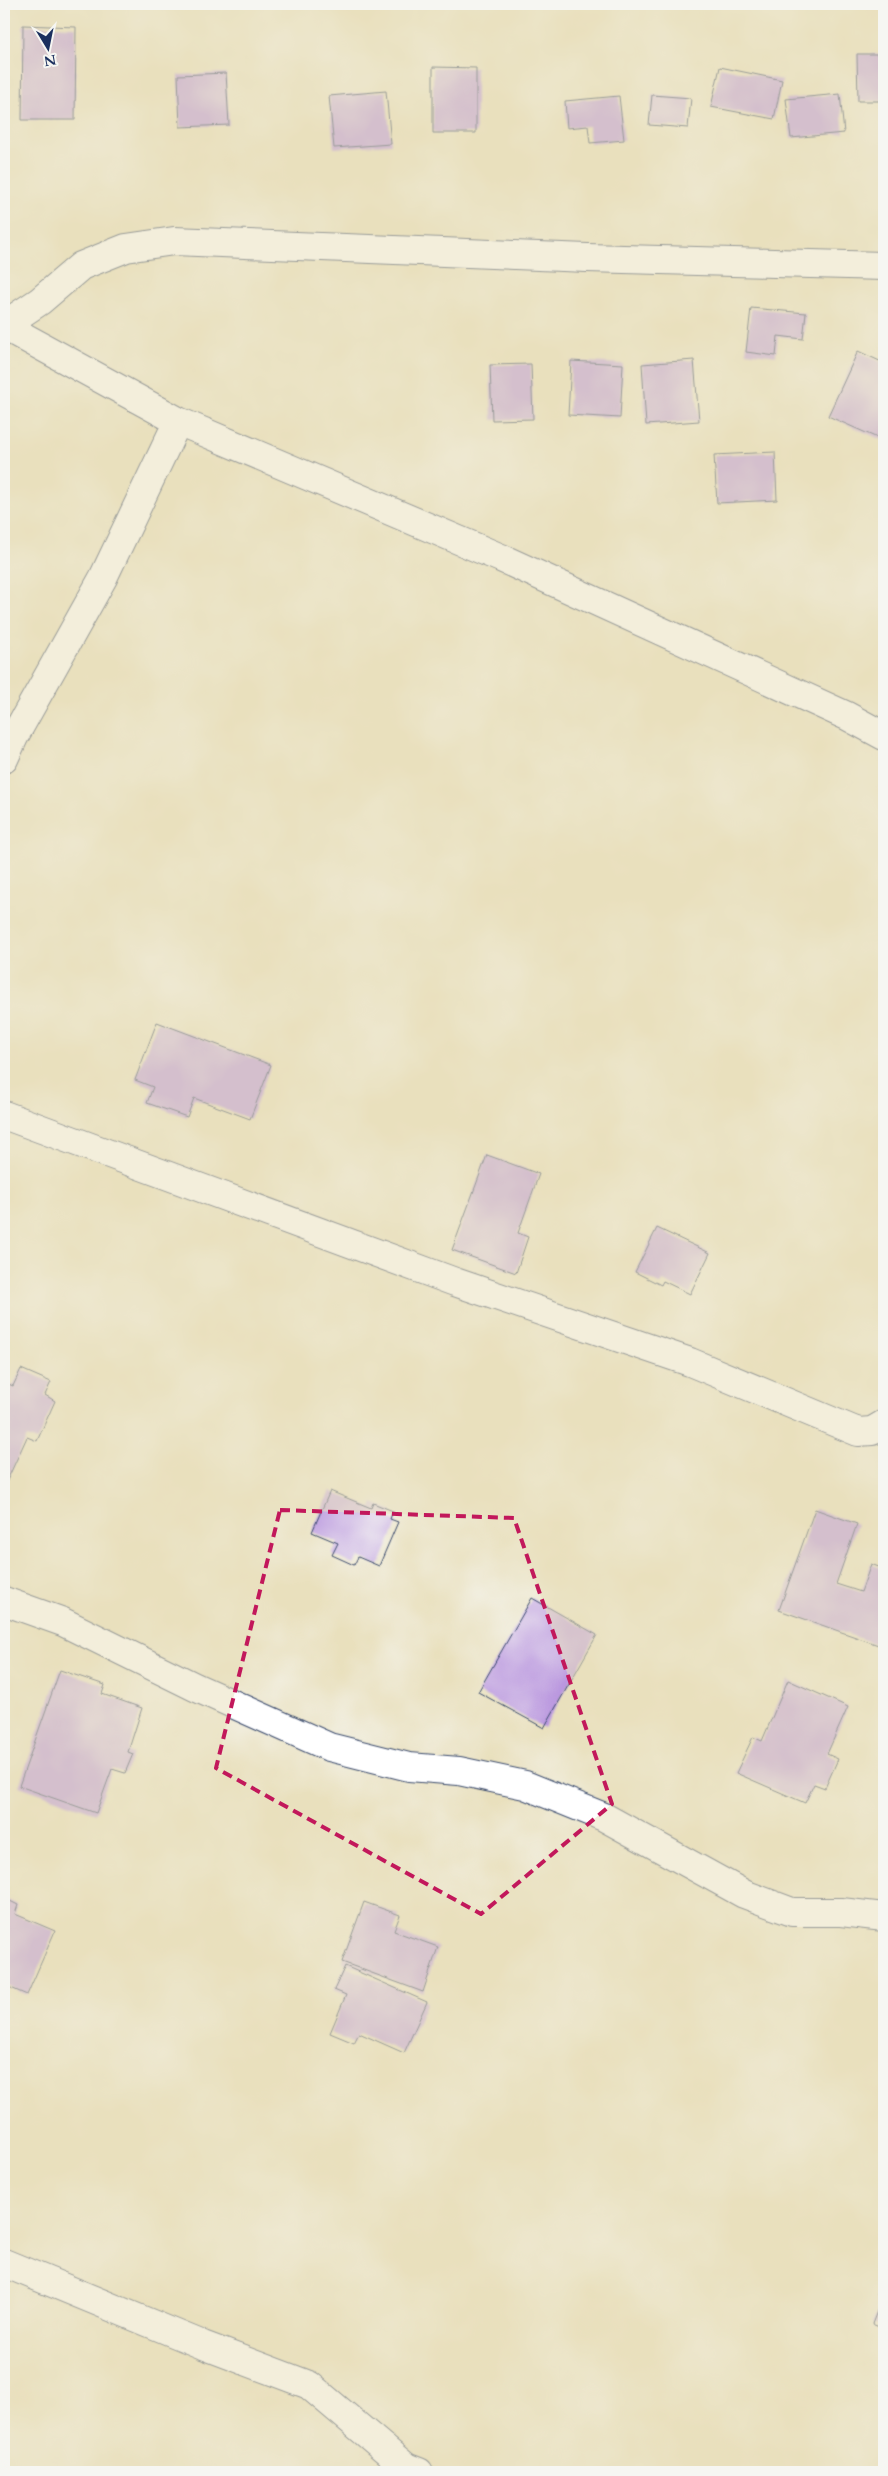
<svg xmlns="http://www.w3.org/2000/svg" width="888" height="2476" viewBox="0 0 888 2476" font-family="Cardo,serif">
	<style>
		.building { fill: #ba97df }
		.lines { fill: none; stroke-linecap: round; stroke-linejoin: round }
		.minor-casing { stroke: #3a4a6c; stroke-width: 30 }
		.minor { stroke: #fff; stroke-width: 28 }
		.marked { fill: none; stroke: #c2185b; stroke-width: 4; stroke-dasharray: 10 6; stroke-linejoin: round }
	</style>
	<rect width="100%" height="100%" fill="#f6f6f2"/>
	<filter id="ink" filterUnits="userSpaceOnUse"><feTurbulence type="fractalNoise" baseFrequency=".02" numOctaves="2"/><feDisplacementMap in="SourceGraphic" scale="10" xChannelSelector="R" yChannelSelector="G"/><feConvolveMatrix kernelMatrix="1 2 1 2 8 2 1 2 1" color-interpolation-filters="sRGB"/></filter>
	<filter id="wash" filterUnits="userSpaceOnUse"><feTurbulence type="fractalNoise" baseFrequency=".0096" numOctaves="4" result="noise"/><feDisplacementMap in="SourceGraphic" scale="20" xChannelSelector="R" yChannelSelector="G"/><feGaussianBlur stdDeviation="1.12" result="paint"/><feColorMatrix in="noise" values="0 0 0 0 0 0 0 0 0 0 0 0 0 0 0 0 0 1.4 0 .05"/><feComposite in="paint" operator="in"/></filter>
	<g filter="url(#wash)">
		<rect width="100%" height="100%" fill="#e9e0bd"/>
		<g id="blocks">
			<path class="building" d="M23 25 76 27 75 120H22Z
				M857 54H884V101H858Z
				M433 67 476 68V133H433Z
				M720 67 782 80 774 119 711 107Z
				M226 73 229 125 180 127 178 75Z
				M386 91 391 144 334 148 329 96Z
				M840 94 844 133 791 138 786 99Z
				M652 95 691 98 688 128 649 125Z
				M619 96 624 140 590 143 588 126 567 128 565 101Z
				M751 308 806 313 803 339 778 336 776 356 746 352Z
				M858 351 884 363V434L882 440 828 416Z
				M694 360 699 421 646 425 642 364Z
				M571 361 623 364 620 418 568 415Z
				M531 364 533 419 492 420 490 365Z
				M775 452 777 500 717 503 714 455Z
				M157 1022 271 1065 250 1119 194 1098 187 1117 147 1103 153 1087 135 1080Z
				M487 1155 539 1174 518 1233 528 1237 516 1273 452 1250Z
				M657 1228 710 1253 690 1294 663 1281 661 1285 635 1272Z
				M21 1369 51 1382 45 1395 55 1401 37 1441 27 1437 4 1487V1382L13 1386Z
				M330 1491 371 1508 373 1503 393 1511 390 1519 398 1522 379 1566 358 1557 354 1565 332 1555 338 1543 312 1532Z
				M815 1509 857 1524 836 1584 861 1592 871 1564 884 1569V1647L779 1610Z
				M532 1598 597 1635 544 1728 478 1692Z
				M60 1670 105 1685 102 1694 142 1708 128 1752 133 1754 125 1773 112 1769 96 1813 19 1786Z
				M788 1680 848 1707 827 1754 838 1759 825 1788 814 1784 805 1803 736 1773 753 1737 762 1741Z
				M4 1898 18 1905 15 1914 55 1931 27 1995 4 1985Z
				M364 1902 400 1915 394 1931 438 1947 423 1992 342 1962Z
				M345 1966 427 2002 404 2053 359 2033 354 2043 330 2033 346 1995 334 1990Z
				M884 2274V2329L872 2324 883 2296 876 2294Z"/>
		</g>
	</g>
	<g filter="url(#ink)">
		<use href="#blocks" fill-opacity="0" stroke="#3a4a6c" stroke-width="1"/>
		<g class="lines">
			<defs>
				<path id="minor" d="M4 325 40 301 81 266 126 248 174 241 587 258 884 266
					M4 326 178 421 501 558 847 716 884 736
					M4 759 14 737 103 578 178 421
					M4 1115 455 1282 690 1362 858 1432 872 1431 884 1424
					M4 1601 63 1622 195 1687 329 1747 409 1767 459 1771 525 1785 604 1817 744 1894 792 1912H841L884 1917
					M4 2263 203 2345 309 2385 406 2467 419 2472"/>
			</defs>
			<use href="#minor" class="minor-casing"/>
			<use href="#minor" class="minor"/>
		</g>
	</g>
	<path d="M0 0H888V2476H0ZM280 1510 514 1518 612 1804 481 1914 216 1768Z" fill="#e9e0bd" fill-opacity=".55" fill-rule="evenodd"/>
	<path class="marked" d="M280 1510 514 1518 612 1804 481 1914 216 1768Z"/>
	<rect width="888" height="2476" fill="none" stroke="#f6f6f2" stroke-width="20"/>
	<g transform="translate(48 48) rotate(170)" stroke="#f6f6f2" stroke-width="4" paint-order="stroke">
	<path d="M0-4L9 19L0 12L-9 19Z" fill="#1b2f5e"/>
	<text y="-8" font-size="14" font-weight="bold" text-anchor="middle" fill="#1b2f5e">N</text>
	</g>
</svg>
